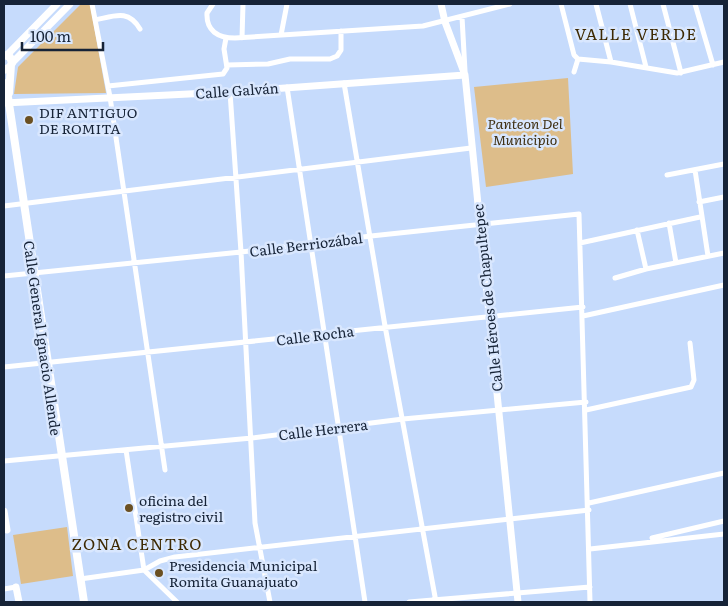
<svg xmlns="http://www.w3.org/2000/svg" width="728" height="606" viewBox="0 0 728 606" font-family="Literata,serif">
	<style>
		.green { fill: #ddbd8a }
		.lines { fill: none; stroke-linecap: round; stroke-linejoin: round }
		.street { stroke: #fff; stroke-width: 5 }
		.secondary { stroke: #fff; stroke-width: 7 }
		.primary { stroke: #fff; stroke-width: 8 }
		.poi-dot { fill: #6b5022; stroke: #d9e7fe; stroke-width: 2 }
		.labels { text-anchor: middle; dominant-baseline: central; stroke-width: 5; stroke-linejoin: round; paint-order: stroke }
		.street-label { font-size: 14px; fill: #162337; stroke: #d9e7fe }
		.poi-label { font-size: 14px; fill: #162337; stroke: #d9e7fe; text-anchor: start }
		.park-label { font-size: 14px; font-style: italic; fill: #403012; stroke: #d9e7fe }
		.quarter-label { font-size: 16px; letter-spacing: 1px; fill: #3d2902; stroke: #d9e7fe }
	</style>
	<rect width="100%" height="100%" fill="#c6dbfc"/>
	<path class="green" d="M81 4H90L106 93 14 94 18 67Z
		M568 78 573 174 486 187 474 87Z
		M67 527 73 576 21 584 13 535Z"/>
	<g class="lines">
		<path class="street" d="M92 4 110 97 165 470
			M213 4 207 13C206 31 218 38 235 38L423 26 510 4
			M561 4 574 55 578 59
			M596 4 611 62
			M630 4 646 67
			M663 4 681 73
			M695 4 713 65
			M462 17 465 71
			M95 20C115 16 128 9 140 29
			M281 35 287 4
			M242 38 243 4
			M578 59 611 62 677 73 724 62
			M227 65 268 64 290 59H330L337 56 341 50V31
			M574 72 578 59
			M344 83 385 326 436 602
			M108 86 223 74 227 68 224 49 226 38
			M287 87 365 602
			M230 92 241 252 255 523 270 602
			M695 170 708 256
			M667 175 724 164
			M699 202 724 197
			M4 206 471 148
			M669 223 676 263
			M637 230 646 269
			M580 243 700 217
			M4 276 241 252 371 236 579 214 590 602
			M615 278 646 269 724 253
			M583 316 724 285
			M4 367 583 307
			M586 410 691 387 694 380 690 343
			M126 450 144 570
			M4 461 252 438 403 419 586 402
			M589 503 724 473
			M652 538 724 521
			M590 549 724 534
			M144 570 177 602
			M80 579 144 570 160 561 175 557 589 510
			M4 589 16 587
			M409 602 590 587"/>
		<path class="secondary" d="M441 4 445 22 465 75 518 602
			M7 55 57 4
			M12 63 70 4
			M4 103 230 92 465 75
			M4 511 7 530
			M16 587 19 602"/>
		<path class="primary" d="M4 55 10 57 12 63 10 67 4 70
			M4 83 8 97 84 602
			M9 93 11 65"/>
	</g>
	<g class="poi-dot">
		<circle cx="29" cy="120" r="5"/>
		<circle cx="129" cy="508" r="5"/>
		<circle cx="159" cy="573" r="5"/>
	</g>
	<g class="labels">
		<g class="street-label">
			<text transform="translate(237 90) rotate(-4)">Calle Galván</text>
			<text transform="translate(306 244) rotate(-7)">Calle Berriozábal</text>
			<text transform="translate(487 298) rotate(-96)">Calle Héroes de Chapultepec</text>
			<text transform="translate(315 335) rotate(-7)">Calle Rocha</text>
			<text transform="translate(43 338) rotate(82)">Calle General Ignacio Allende</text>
			<text transform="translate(323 429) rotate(-7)">Calle Herrera</text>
		</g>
		<g class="poi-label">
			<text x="39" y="112">DIF ANTIGUO<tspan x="39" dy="16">DE ROMITA</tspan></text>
			<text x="139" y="500">oficina del<tspan x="139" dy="16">registro civil</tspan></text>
			<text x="169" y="565">Presidencia Municipal<tspan x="169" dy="16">Romita Guanajuato</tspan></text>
		</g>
		<g class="park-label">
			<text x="525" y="123">Panteon Del<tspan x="525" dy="16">Municipio</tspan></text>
		</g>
		<g class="quarter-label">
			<text x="636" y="33">VALLE VERDE</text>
			<text x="137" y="543">ZONA CENTRO</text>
		</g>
	</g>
	<rect width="728" height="606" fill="none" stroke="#162337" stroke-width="10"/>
	<path d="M22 42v8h81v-8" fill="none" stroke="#162337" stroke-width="2.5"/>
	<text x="30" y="42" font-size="15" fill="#162337" stroke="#d9e7fe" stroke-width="4" paint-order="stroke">100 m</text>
</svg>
